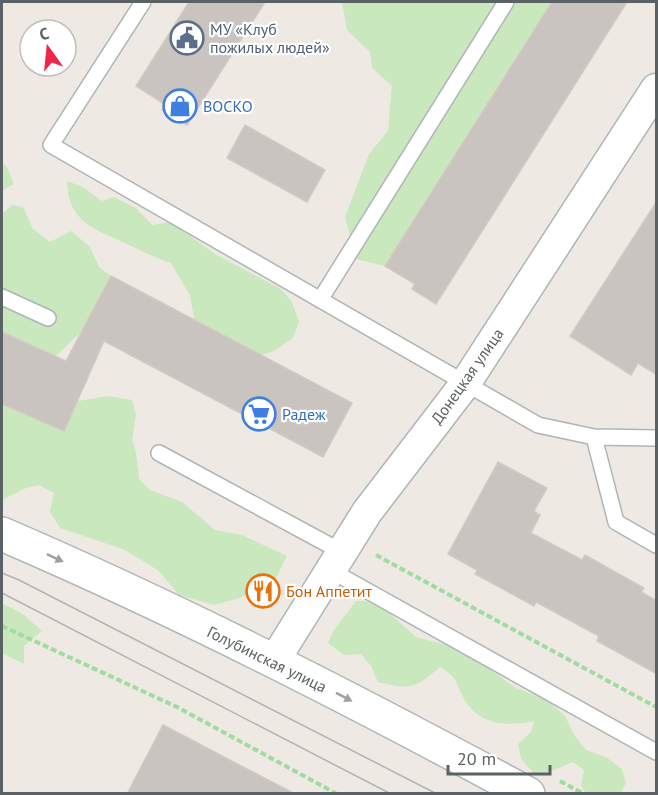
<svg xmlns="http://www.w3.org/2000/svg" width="658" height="795" viewBox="0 0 658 795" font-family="'PT Sans',sans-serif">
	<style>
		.green { fill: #c9e8be }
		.building { fill: #cac4c0; stroke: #d4c9c1; stroke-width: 1.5 }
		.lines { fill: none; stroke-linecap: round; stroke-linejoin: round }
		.lane-casing { stroke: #afb4b7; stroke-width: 18 }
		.street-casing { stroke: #afb4b7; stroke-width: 33 }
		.secondary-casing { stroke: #b0b6b9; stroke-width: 36 }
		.path { stroke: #a0dba0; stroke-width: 4; stroke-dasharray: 6 3; stroke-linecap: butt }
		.lane { stroke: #fff; stroke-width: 15 }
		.street { stroke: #fff; stroke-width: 30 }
		.secondary { stroke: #fff; stroke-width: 33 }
		.tram { stroke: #b2b3b4; stroke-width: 1.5 }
		.oneway { fill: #9da1a3 }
		.labels { text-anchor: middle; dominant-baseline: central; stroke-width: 4.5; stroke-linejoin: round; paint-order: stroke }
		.service-label { font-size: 16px; fill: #4e5e75; stroke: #fff; text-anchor: start }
		.shop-label { font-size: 16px; fill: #366cbe; stroke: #fff; text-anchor: start }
		.street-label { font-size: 16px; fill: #5b6265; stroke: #fff }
		.food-label { font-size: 16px; fill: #c56008; stroke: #fff; text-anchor: start }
	</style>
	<rect width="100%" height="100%" fill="#efe9e3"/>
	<path class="green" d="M342 2H552L385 266 356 259 345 217 369 154 388 131 392 86 372 68 370 52 347 30Z
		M2 163 7 167 14 184 2 191Z
		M67 181 83 187 102 201 114 197 136 208 152 225 171 222 215 254 281 289 292 302 299 322 293 338 274 351 261 355 194 319 190 295 171 263C155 258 142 251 127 244 95 229 68 223 67 181Z
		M12 205 23 207 33 229 50 242 71 231 90 247 99 267 111 276 83 330 56 356 2 332V214Z
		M108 396 132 400 136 415 132 439 136 452 139 479 150 490 182 502 215 530 242 535 287 556 275 580 240 598 214 605 179 595 159 571 125 550 60 528 50 512 54 493 39 485 26 488 2 500V404L64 431 78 401Z
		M356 601H366L386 610 416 637 462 649 516 688 547 700 565 716 574 735 586 750 606 757 622 769 626 783 621 793H586L581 786 584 770 573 762 554 770 535 774 521 759 518 744 531 732 534 721C504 727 477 725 462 695 453 677 458 679 440 667 414 689 411 690 378 682L371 666 361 654 344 655 328 643 334 630Z
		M2 603 23 614 42 631 24 646V664L2 653Z"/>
	<path class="building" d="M189 2H265L187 125 162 110 166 105 136 86Z
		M552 2H627L436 304 412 289 415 284 385 266Z
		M245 125 325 170 307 202 227 158Z
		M657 201V375L638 363 631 375 570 336Z
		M111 276 352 403 323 457 104 341 64 431 2 404V332L66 361Z
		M498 462 547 488 534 511 540 515 531 533 582 560 585 555 644 588 641 592 657 601V674L597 641 599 636 536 602 534 606 475 574 477 570 448 554Z
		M163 725 226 758 295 794H127Z"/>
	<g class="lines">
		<defs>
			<path id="lane" d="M143 2 51 145 538 425 594 437 616 522 656 545
				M2 297 48 318
				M320 300 506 2
				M594 437 656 438
				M159 453 342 552
				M330 570 656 752"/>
			<path id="street" d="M274 661 367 512 465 384 656 89"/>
			<path id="secondary" d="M2 534C181 611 356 701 528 794"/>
		</defs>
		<use href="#lane" class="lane-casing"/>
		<use href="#street" class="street-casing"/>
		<use href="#secondary" class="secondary-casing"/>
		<path class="path" d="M376 555 656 707
			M2 626 177 707 337 794
			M560 781 584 794"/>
		<use href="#lane" class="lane"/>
		<use href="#street" class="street"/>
		<use href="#secondary" class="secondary"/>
		<path class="tram" d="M2 573 19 580 437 794
			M2 593 391 794"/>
	</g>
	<defs><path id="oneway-solid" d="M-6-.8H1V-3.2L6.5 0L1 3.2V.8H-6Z" transform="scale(1.5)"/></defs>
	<g class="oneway">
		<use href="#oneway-solid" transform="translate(55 558) rotate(25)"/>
		<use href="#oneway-solid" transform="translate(344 697) rotate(27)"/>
	</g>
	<defs>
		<symbol id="civic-ring" viewBox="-11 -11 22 22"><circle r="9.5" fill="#fff" stroke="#5c6f8a" stroke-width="1.5"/><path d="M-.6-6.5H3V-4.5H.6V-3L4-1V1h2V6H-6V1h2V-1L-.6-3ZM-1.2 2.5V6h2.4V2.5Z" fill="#5c6f8a"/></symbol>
		<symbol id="shop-ring" viewBox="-11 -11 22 22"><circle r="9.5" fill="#fff" stroke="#3f7fe0" stroke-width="1.5"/><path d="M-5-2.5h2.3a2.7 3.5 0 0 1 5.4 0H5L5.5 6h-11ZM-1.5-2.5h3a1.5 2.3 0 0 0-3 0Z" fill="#3f7fe0"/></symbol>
		<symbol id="supermarket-ring" viewBox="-11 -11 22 22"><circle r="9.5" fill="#fff" stroke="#3f7fe0" stroke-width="1.5"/><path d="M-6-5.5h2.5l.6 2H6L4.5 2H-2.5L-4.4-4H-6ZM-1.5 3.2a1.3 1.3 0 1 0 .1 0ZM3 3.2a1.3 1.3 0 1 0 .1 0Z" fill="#3f7fe0"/></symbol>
		<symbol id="restaurant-ring" viewBox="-11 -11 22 22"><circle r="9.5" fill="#fff" stroke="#e8710a" stroke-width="1.5"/><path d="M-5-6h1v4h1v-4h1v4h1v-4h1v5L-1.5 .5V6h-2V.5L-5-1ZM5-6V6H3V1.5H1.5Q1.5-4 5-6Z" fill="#e8710a"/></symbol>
	</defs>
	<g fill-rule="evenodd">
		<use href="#civic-ring" x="168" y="19" width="38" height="38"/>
		<use href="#shop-ring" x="161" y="87" width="38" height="38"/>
		<use href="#supermarket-ring" x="240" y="395" width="38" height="38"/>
		<use href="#restaurant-ring" x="244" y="572" width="38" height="38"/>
	</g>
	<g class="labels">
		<g class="service-label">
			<text x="210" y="29">МУ «Клуб<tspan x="210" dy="18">пожилых людей»</tspan></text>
		</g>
		<g class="shop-label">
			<text x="203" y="106">ВОСКО</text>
			<text x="282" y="414">Радеж</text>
		</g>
		<g class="street-label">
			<text transform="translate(467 376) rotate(-55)">Донецкая улица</text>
			<text transform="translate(267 659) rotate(26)">Голубинская улица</text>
		</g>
		<g class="food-label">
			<text x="286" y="591">Бон Аппетит</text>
		</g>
	</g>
	<rect width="658" height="795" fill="none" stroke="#5b6265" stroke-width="6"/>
	<g transform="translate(48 48) rotate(345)"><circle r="28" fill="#ffffff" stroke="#bdc0c1" stroke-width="1.5"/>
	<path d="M0-4.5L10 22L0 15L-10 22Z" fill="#f3244a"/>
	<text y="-9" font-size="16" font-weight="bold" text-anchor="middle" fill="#5b6265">С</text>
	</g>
	<path d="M448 765v9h102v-9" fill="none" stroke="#5b6265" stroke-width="3"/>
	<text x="457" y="765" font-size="18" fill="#5b6265" stroke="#ffffff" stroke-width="4.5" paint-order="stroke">20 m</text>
</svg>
